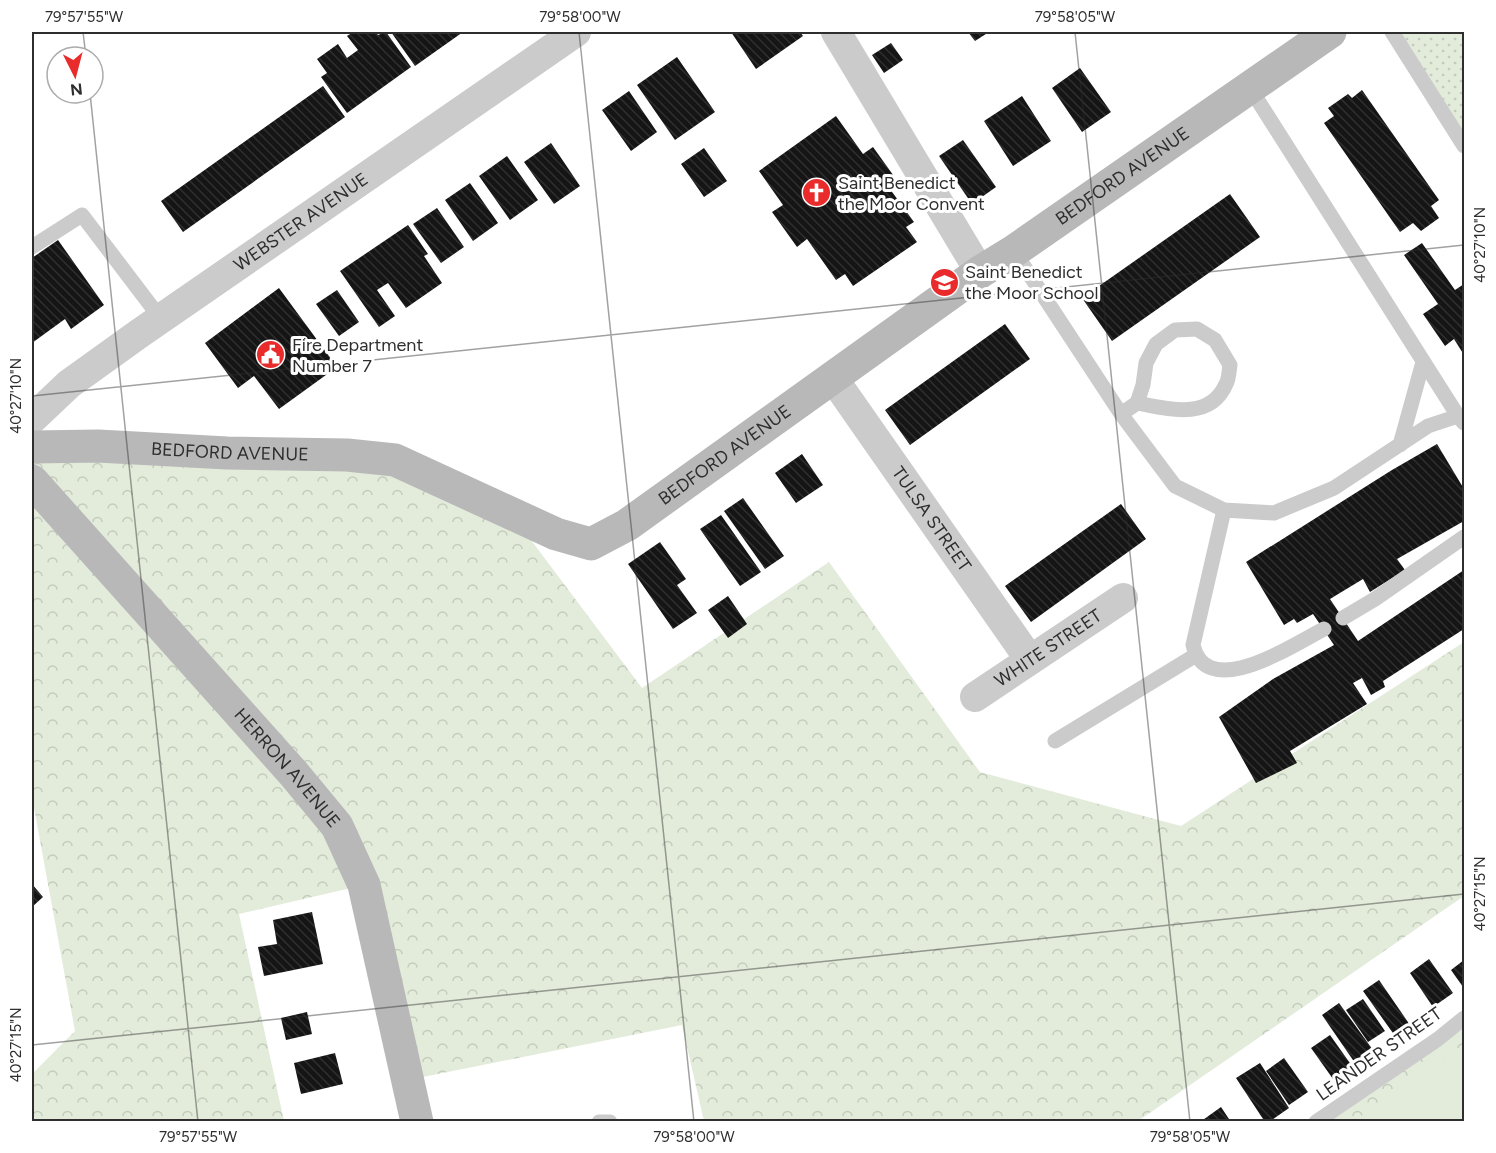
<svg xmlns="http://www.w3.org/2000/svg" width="1496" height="1153" viewBox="0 0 1496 1153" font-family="Figtree,sans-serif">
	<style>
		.grass { fill: url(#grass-dots) }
		.forest { fill: url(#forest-crowns) }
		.park { fill: #e3ecdb }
		.building { fill: url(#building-back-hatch) }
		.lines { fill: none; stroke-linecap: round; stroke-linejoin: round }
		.lane { stroke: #cbcbcb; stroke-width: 15 }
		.street { stroke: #cbcbcb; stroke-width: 30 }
		.secondary { stroke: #b8b8b8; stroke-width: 33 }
		.ticks { fill: none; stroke: #2e2e2e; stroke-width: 1.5; stroke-opacity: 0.45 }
		.labels { text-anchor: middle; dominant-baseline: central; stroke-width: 6; stroke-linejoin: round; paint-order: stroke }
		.street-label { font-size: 18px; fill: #2e2e2e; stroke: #fff }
		.poi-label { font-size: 18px; fill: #2e2e2e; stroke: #fff; text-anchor: start }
		.neatline { fill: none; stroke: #2e2e2e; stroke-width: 2 }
		.ticks-label { font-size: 15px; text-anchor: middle; fill: #2e2e2e }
	</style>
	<defs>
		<pattern id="grass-dots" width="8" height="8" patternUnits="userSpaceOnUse" patternTransform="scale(1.5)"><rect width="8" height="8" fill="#e3ecdb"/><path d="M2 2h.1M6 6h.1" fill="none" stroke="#c3cbbc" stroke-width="1.8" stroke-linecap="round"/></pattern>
		<pattern id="forest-crowns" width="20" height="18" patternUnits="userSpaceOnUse" patternTransform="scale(1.5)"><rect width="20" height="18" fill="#e3ecdb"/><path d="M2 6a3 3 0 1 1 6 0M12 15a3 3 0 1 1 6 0" fill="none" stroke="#c3cbbc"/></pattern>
		<pattern id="building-back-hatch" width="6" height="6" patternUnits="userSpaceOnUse" patternTransform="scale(1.5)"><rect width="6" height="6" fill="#151515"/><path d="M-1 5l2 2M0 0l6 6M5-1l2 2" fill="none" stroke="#2f2f2f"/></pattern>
	</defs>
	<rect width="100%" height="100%" fill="#fff"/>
	<path class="grass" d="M1406 32H1464V147L1396 38Z"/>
	<path class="forest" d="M32 447 347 455 510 512 642 688 829 562 980 772 1181 826 1464 642V896L1138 1121H704L682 1025 408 1080 364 885 239 914 284 1121 32 1122V1074L75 1031 32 797Z
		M1464 1015V1121H1316Z"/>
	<path class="park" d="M1464 1044V1121H1354Z"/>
	<path class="building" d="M353 32H376L378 35 386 32 411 67 347 113 321 77 327 73 317 59 338 44 347 58 358 50 347 36Z
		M391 32H463L415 66Z
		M731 32H800L803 36 756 69Z
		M968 32H989L975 41Z
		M891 43 903 60 884 73 872 55Z
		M677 57 715 112 675 140 637 85Z
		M1080 68 1111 112 1082 132 1052 88Z
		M323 86 345 117 183 232 161 201Z
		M1362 90 1439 200 1431 206 1439 218 1421 231 1413 223 1400 232 1324 123 1334 116 1328 108 1348 94 1352 98Z
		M629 91 657 132 631 151 602 110Z
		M1022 96 1051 141 1013 166 984 121Z
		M836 116 863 154 873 147 896 179 887 185 914 222 906 227 917 242 853 286 845 274 836 280 807 239 797 247 772 212 783 205 759 171Z
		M963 140 996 187 972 204 939 156Z
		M551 143 580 186 554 204 524 162Z
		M704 148 727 181 704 197 681 164Z
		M507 156 538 200 510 220 479 176Z
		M470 183 498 223 473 241 445 200Z
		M1230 194 1260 237 1112 341 1082 298Z
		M437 208 464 247 441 263 413 224Z
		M408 225 428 254 424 256 442 283 406 308 388 283 377 290 395 316 379 327 340 271Z
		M58 240 104 305 71 329 65 319 32 343V258Z
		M1422 243 1455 290 1464 284V355L1454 339 1445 346 1423 314 1438 304 1404 255Z
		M279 288 337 367 279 409 254 376 238 388 205 343Z
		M337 290 359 322 339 336 316 304Z
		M1005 324 1030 359 910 445 885 410Z
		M1437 444 1464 489V521L1397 559 1405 570 1370 592 1363 579 1330 599 1358 641 1464 570V629L1383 681 1385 687 1371 695 1362 678 1353 683 1367 704 1290 751 1297 763 1256 783 1219 717 1273 679 1334 645 1313 614 1297 623 1294 619 1284 625 1246 562 1392 470Z
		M802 454 823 485 796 503 775 473Z
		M743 498 784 556 765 569 724 511Z
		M1121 504 1146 539 1031 622 1005 586Z
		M721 515 761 572 740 586 700 529Z
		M660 542 686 579 677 585 697 613 673 629 628 564Z
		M728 596 747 624 728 638 708 610Z
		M32 884 43 897 32 907Z
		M312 912 323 964 264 976 258 947 277 944 273 920Z
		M1429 959 1453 993 1433 1007 1410 973Z
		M1464 960V986L1463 987 1451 970Z
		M1379 980 1410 1025 1395 1036 1363 991Z
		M1363 999 1385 1031 1368 1042 1346 1010Z
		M1339 1003 1373 1050 1355 1063 1322 1015Z
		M307 1012 312 1034 286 1040 281 1018Z
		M1330 1035 1352 1066 1333 1079 1311 1048Z
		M335 1053 343 1084 301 1094 294 1063Z
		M1284 1058 1308 1092 1289 1105 1266 1071Z
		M1260 1063 1289 1108 1269 1122H1265L1236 1078Z
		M1221 1107 1231 1122H1200Z"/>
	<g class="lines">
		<path class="lane" d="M1392 32 1464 146
			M1250 88 1458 416 1464 423
			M32 247 82 215 161 319
			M1014 251 1121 414 1175 486 1224 510 1193 645C1207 703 1294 644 1324 629
			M1121 414 1137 403 1143 385 1146 363 1156 344 1175 330 1197 329 1215 340 1230 365C1229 371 1229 379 1226 384 1210 421 1168 409 1137 403
			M1400 445 1423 362
			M1224 510 1274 513 1334 488 1428 426 1458 416
			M1343 618 1375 599 1464 537
			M1055 741 1196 655
			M599 1122H610
			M1316 1122 1438 1039 1464 1018"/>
		<g class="street">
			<path d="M836 32 980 272"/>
			<path id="s1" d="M833 378 1030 660"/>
			<path id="s2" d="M32 419 69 384 140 333 576 32"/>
			<path id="s3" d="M975 697 1123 598"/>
		</g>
		<g class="secondary">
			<path id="s4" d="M32 447 98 446 227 453 347 455 395 460 556 534 591 544 627 525 980 272 1014 251 1330 32"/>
			<path id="s5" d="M32 481 294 774 337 826 364 885 417 1122"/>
		</g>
	</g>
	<path class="ticks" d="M83 32 86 57M579 32 694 1122M1075 32 1190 1122M90 93 198 1122M32 396 1464 245M32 1045 1464 894"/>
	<defs>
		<symbol id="church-disc" viewBox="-11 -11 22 22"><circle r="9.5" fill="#ea2b2b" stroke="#fff"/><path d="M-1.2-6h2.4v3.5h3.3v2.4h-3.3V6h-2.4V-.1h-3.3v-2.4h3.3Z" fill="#fff"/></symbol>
		<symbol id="school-disc" viewBox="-11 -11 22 22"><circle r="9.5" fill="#ea2b2b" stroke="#fff"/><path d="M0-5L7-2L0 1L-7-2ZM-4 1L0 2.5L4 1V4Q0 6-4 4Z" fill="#fff"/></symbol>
		<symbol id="civic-disc" viewBox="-11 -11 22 22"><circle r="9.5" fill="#ea2b2b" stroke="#fff"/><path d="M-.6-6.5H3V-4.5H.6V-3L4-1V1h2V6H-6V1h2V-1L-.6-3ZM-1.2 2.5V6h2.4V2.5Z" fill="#fff"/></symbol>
	</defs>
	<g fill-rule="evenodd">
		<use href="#church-disc" x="800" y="176" width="33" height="33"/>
		<use href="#school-disc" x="928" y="266" width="33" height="33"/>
		<use href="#civic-disc" x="254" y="338" width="33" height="33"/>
	</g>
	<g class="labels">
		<g class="street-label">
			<text stroke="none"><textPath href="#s4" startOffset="1224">BEDFORD AVENUE</textPath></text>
			<text stroke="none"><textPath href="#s2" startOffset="334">WEBSTER AVENUE</textPath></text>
			<text stroke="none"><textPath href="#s4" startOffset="198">BEDFORD AVENUE</textPath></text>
			<text stroke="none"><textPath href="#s4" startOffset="738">BEDFORD AVENUE</textPath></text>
			<text stroke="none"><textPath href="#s1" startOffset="172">TULSA STREET</textPath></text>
			<text stroke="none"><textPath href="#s3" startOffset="88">WHITE STREET</textPath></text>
			<text stroke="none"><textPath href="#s5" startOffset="384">HERRON AVENUE</textPath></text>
			<text transform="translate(1379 1054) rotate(-35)">LEANDER STREET</text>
		</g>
		<g class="poi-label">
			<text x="838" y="183">Saint Benedict<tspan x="838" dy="21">the Moor Convent</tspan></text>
			<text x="965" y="272">Saint Benedict<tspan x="965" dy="21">the Moor School</tspan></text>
			<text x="292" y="345">Fire Department<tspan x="292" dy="21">Number 7</tspan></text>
		</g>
	</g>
	<rect width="1496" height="1153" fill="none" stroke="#ffffff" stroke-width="66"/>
	<g transform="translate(75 75) rotate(174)"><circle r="28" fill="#ffffff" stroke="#ababab" stroke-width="1.5"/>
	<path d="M0-4.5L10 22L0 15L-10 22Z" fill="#ea2b2b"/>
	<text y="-9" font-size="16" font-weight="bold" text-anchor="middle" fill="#2e2e2e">N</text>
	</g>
	<rect x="33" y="33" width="1430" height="1087" class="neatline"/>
	<g class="ticks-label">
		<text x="84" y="22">79°57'55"W</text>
		<text x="580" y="22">79°58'00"W</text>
		<text x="1075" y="22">79°58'05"W</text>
		<text transform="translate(1480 245) rotate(-90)" y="5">40°27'10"N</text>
		<text transform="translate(16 396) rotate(-90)" y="5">40°27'10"N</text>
		<text transform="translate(1480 894) rotate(-90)" y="5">40°27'15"N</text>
		<text transform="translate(16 1045) rotate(-90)" y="5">40°27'15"N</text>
		<text x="198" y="1142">79°57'55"W</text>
		<text x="694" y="1142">79°58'00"W</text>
		<text x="1190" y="1142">79°58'05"W</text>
	</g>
</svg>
